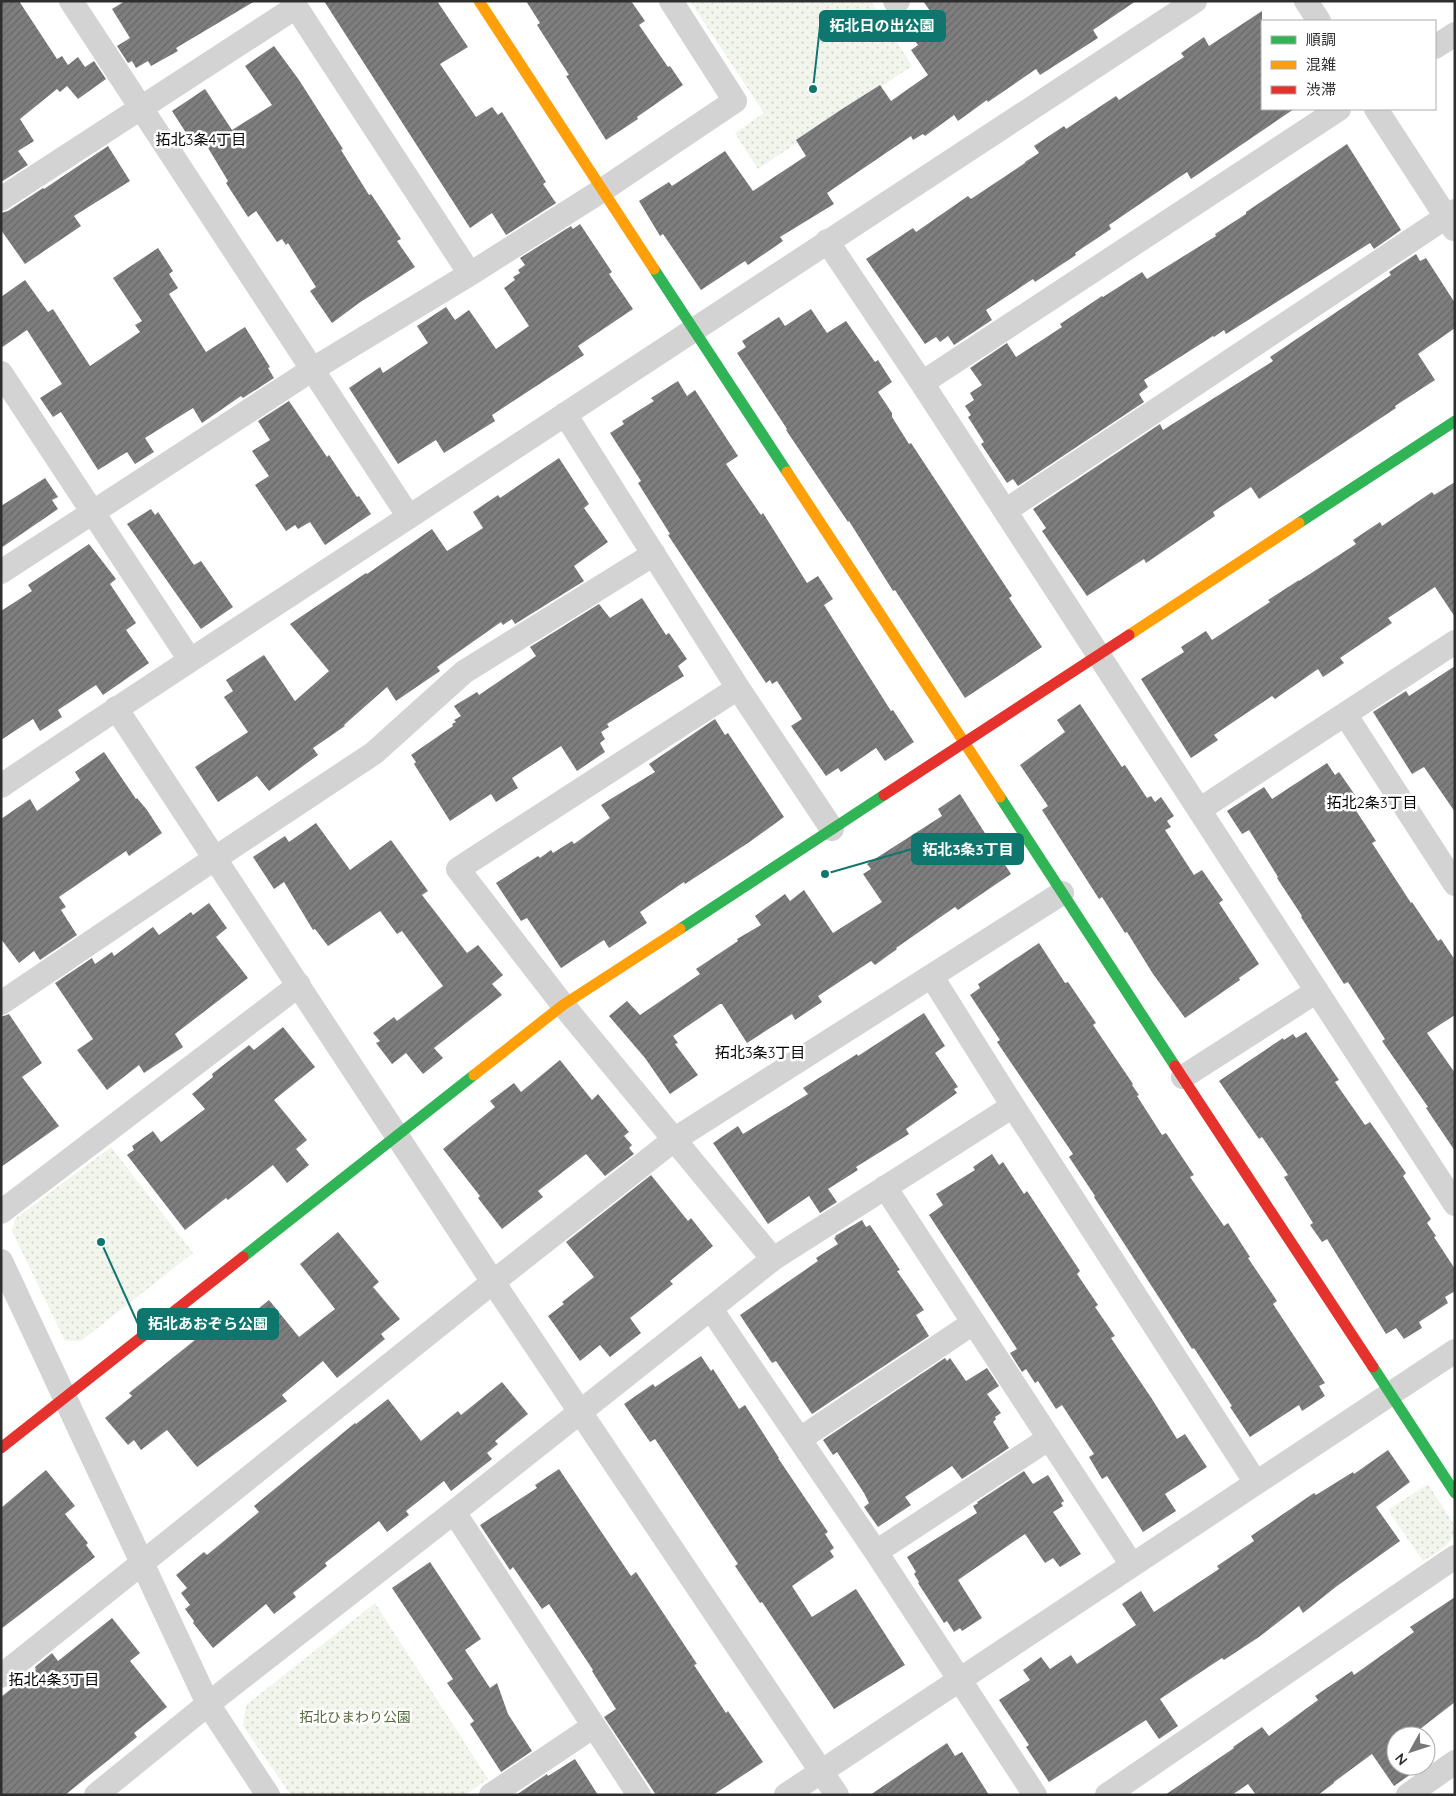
<svg xmlns="http://www.w3.org/2000/svg" width="1456" height="1796" viewBox="0 0 1456 1796" font-family="Quicksand,'Noto Sans JP',sans-serif">
	<style>
		.park { fill: url(#park-dots) }
		.building { fill: url(#building-hatch) }
		.lines { fill: none; stroke-linecap: round; stroke-linejoin: round }
		.street { stroke: #d3d3d3; stroke-width: 24 }
		.fast { stroke: #30b455; stroke-width: 11 }
		.slow { stroke: #ff9f0a; stroke-width: 11 }
		.jam { stroke: #e5322d; stroke-width: 11 }
		.labels { text-anchor: middle; dominant-baseline: central; stroke-width: 5; stroke-linejoin: round; paint-order: stroke }
		.park-label { font-size: 14px; fill: #556a3c; stroke: #fff }
		.neighbourhood-label { font-size: 15px; fill: #000; stroke: #fff }
		.leader { fill: none; stroke: #0f766e; stroke-width: 2 }
		.callout-dot { fill: #0f766e; stroke: #fff; stroke-width: 2 }
		.callout { fill: #0f766e; stroke: #0f766e; stroke-width: 2 }
		.callout-label { font-size: 15px; text-anchor: middle; font-weight: bold; fill: #fff }
	</style>
	<defs>
		<pattern id="park-dots" width="8" height="8" patternUnits="userSpaceOnUse" patternTransform="scale(1.25)"><rect width="8" height="8" fill="#f1f5ec"/><path d="M2 2h.1M6 6h.1" fill="none" stroke="#cfd2cb" stroke-width="1.8" stroke-linecap="round"/></pattern>
		<pattern id="building-hatch" width="6" height="6" patternUnits="userSpaceOnUse" patternTransform="scale(1.25)"><rect width="6" height="6" fill="#7e7e7e"/><path d="M-1 1l2-2M0 6l6-6M5 7l2-2" fill="none" stroke="#686868"/></pattern>
	</defs>
	<rect width="100%" height="100%" fill="#fff"/>
	<path class="park" d="M690 1H871L912 66 758 169 735 133 764 113Z
		M111 1147 193 1253 81 1341H65L12 1231 15 1219Z
		M1428 1484 1455 1526C1455 1545 1437 1552 1423 1561L1388 1510Z
		M375 1603 488 1779 465 1795H291L243 1726 246 1705Z"/>
	<path class="building" d="M1 1H19L57 59 62 56 68 65 78 57 85 67 94 61 106 79 78 99 67 86 60 92 57 89 20 119 34 141 18 151 28 165 1 182Z
		M125 1H255L176 48 178 51 151 66 148 61 136 68 132 61 128 63 117 46 130 38 112 9Z
		M324 1H437L468 47 440 64 476 117 492 107 498 115 502 112 546 182 543 184 556 203 506 235 492 213 470 228Z
		M526 1H631L645 21 639 25 668 67 670 66 683 85 637 117 638 119 606 140 566 76 569 75 537 25 540 23Z
		M923 1H1136L1093 30 1098 38 1040 75 1036 69 988 102 987 100 958 121 954 115 925 136 923 134 913 140 911 136 827 193 834 204 780 237 783 241 748 265 745 261 701 290 663 234 660 236 639 201 669 182 672 186 725 151 753 191 806 156 796 140 839 111 880 85 891 101 928 75 911 50 918 45 915 41 940 25Z
		M1262 11V109H1294L1191 179 1187 172 1109 225 1111 229 1075 253 1076 255 1035 282 1033 279 986 310 992 320 954 345 948 336 940 342 936 337 925 344 866 259 913 228 916 232 968 196 971 199 1025 163V162L1039 153 1034 146 1064 126 1066 129 1116 96 1119 100 1184 57 1181 53 1204 37 1209 46Z
		M274 46 299 80 343 149 341 150 369 195 371 194 401 239 397 241 415 267 359 303 332 323 310 291 316 287 288 243 286 245 282 239 277 242 256 211 248 217 226 183 228 181 199 133 190 139 172 111 205 89 232 130 272 105 245 66Z
		M1347 144 1401 230 1374 249 1370 243 1226 334 1224 330 1214 337 1213 336 1144 380 1148 387 1139 394 1144 402 1018 486 1013 479 1007 483 981 444 984 442 968 417 971 415 965 406 974 400 970 393 982 385 970 368 1007 343 1016 357 1062 327 1060 324 1102 296 1103 297 1142 272 1147 279 1216 236 1215 234 1246 214V212Z
		M108 146 130 181 74 216 81 226 25 264 1 230V213L8 211 43 188 44 189Z
		M580 224 612 272 609 274 633 309 578 346 584 355 492 415 495 421 444 453 436 440 398 464 349 388 380 367 383 373 428 343 417 326 446 307 455 320 469 310 496 349 529 326 504 288 515 280 513 277 520 273 518 270 525 265 520 258 571 226 573 229Z
		M158 248 173 271 169 274 178 288 169 294 206 352 245 327 270 367 268 368 274 378 243 398 241 396 202 423 193 408 145 438 154 452 135 464 127 452 98 470 61 412 53 417 40 398 62 384 27 330 1 348V297L25 280 48 312 53 309 90 366 140 332 135 325 142 321 113 278Z
		M1416 254 1420 261 1426 258 1455 303V328L1418 354 1435 380 1395 406 1396 408 1259 499 1251 487 1213 512 1215 516 1146 563 1144 559 1087 596 1042 531 1046 528 1033 509 1160 424 1163 430 1273 361 1270 357 1391 275 1389 272Z
		M811 309 827 333 846 321 875 362 878 360 892 382 878 392 892 413V417L909 444 911 443 1012 596 1009 598 1042 647 965 698 895 590 893 591 849 521 848 522 786 430 787 429 737 353 746 347 742 341 779 317 785 326Z
		M678 381 687 396 695 390 738 456 726 464 761 515 763 513 807 583 818 576 833 599 824 605 891 711 893 710 914 742 885 761 876 748 841 772 838 768 826 776 791 726 802 719 777 681 772 684 770 680 766 683 668 535 670 534 638 483 641 481 610 433 624 424 622 421 654 401 651 398Z
		M289 401 327 457 329 455 357 497 359 496 371 514 325 545 310 522 298 529 295 525 286 531 255 485 269 476 252 451 270 440 258 421Z
		M559 458 589 504 584 508 608 542 574 566 584 581 515 624 512 619 503 625 501 622 437 667 440 671 396 701 387 687 344 725 345 726 313 748 318 755 269 791 257 776 218 802 195 767 248 732 224 697 233 691 226 680 264 655 295 701 329 671 290 624 366 573 367 574 432 529 447 551 483 528 473 512 498 495 500 498Z
		M45 478 58 497 52 500 58 509 1 548V506Z
		M1455 482V617L1435 587 1388 618 1392 623 1340 658 1344 663 1323 677 1318 669 1275 699 1272 696 1214 735 1218 740 1191 758 1141 679 1184 652 1181 647 1206 631 1212 640 1270 602 1268 600 1299 580V581L1356 544 1353 540 1380 522 1382 526 1432 492 1434 495Z
		M151 509 155 515 158 512 194 565 201 561 233 607 201 629 127 524Z
		M89 544 116 579 110 584 136 623 126 630 149 663 103 695 96 685 58 710 62 717 40 731 33 719 1 740V611L32 591 28 585Z
		M642 598 666 635 669 633 687 659 678 666 684 676 607 724 609 727 601 732 605 739 600 743 605 752 577 771 561 746 512 778 518 788 496 802 491 794 450 821 414 764 416 762 411 755 453 726 452 724 456 722 454 720 461 716 454 706 477 692 479 695 536 656 530 647 599 604 610 618Z
		M1455 666V812L1424 767 1412 774 1373 712 1406 691 1409 696Z
		M1080 704 1122 767 1125 765 1147 798 1151 796 1155 802 1161 797 1174 816 1167 821 1171 827 1165 830 1194 875 1202 870 1223 900 1219 903 1259 964 1239 978 1240 980 1185 1018 1153 974 1127 932 1125 933 1102 897 1099 899 1042 810 1048 806 1020 765 1065 732 1057 720Z
		M715 719 725 735 728 733 784 817 748 843 685 884 684 882 640 912 647 923 609 948 604 940 561 968 527 918 521 921 496 883 538 856 540 858 551 850 553 853 572 841 574 844 610 818 601 805 655 772 649 764Z
		M104 752 136 799 137 798 147 810 162 833 129 856 126 851 59 897 66 907 61 910 77 935 40 960 34 951 19 963 1 939V819L30 799 37 811 80 780 75 772Z
		M1327 763 1335 775 1339 772 1355 795 1350 798 1353 802 1351 803 1376 841 1372 843 1411 903 1412 902 1438 941 1441 939 1455 960V1015L1427 1033 1455 1073V1151L1426 1108 1428 1107 1382 1041 1385 1039 1348 982 1344 984 1301 917 1302 916 1277 878 1278 877 1249 830 1242 834 1227 811 1264 787 1272 799Z
		M960 794 1011 874 958 910 955 907 896 948 897 949 875 965 871 961 818 996 822 1002 795 1020 792 1014 747 1043 722 1004H720L673 1036 678 1043 675 1044 698 1075 670 1094 645 1058 609 1016 627 1001 640 1015 700 974 696 969 738 941 737 939 761 925 755 916 785 894 790 901 804 890 833 933 882 902 863 874 871 869 867 864 942 816 938 809Z
		M316 823 350 870 391 840 428 891 422 895 467 953 478 945 503 975 492 984 502 995 434 1048 443 1058 423 1074 406 1053 392 1064 376 1043 380 1041 373 1033 394 1017 397 1021 443 986 402 931 397 934 380 911 328 946 315 929 313 930 284 882 274 889 253 857 285 836 289 842Z
		M209 903 227 928 216 937 248 978 175 1034 183 1047 144 1073 139 1065 107 1090 77 1050 93 1039 55 983 92 958 95 964 112 952 114 956 153 927 159 935 191 912 193 915Z
		M1039 943 1065 983 1068 982 1096 1023 1093 1025 1133 1084 1132 1085 1139 1095 1137 1096 1162 1135 1166 1133 1194 1175 1190 1177 1224 1226 1228 1223 1250 1257 1248 1258 1277 1301 1273 1304 1325 1383 1319 1386 1325 1396 1302 1411 1299 1405 1250 1437 1230 1407 1232 1406 1194 1348 1192 1349 1169 1313 1094 1197 1095 1196 1069 1157 1073 1154 997 1042 1000 1040 970 995 980 988 978 984Z
		M924 1013 945 1046 935 1053 958 1087 954 1089 957 1093 906 1129 909 1134 856 1167 858 1170 828 1189 837 1202 820 1213 809 1196 768 1224 713 1143 738 1126 743 1134 808 1094 803 1088 857 1054 858 1056Z
		M9 1014 42 1063 22 1077 59 1126 1 1167V1017Z
		M283 1027 315 1067 274 1100 307 1140 296 1149 309 1165 287 1183 273 1165 228 1200 226 1198 185 1230 127 1155 134 1150 132 1146 153 1131 161 1142 205 1109 192 1094 213 1077 212 1074 249 1045 254 1050Z
		M1306 1032 1339 1080 1335 1082 1365 1125 1370 1122 1406 1173 1403 1176 1431 1219 1427 1223 1436 1236 1434 1237 1455 1269V1291L1445 1297 1448 1303 1419 1322 1422 1328 1404 1339 1396 1328 1386 1334 1327 1239 1322 1242 1310 1225 1313 1223 1284 1177 1288 1175 1262 1137 1259 1139 1219 1081 1283 1038 1284 1040 1293 1034 1296 1038Z
		M560 1060 592 1100 598 1094 629 1132 624 1136 632 1145 629 1148 634 1154 605 1176 586 1154 538 1191 543 1197 502 1229 478 1198 480 1196 443 1149 495 1107 490 1101 514 1083 521 1092Z
		M992 1154 999 1165 1003 1162 1024 1194 1027 1191 1080 1271 1077 1274 1098 1305 1095 1307 1115 1336 1111 1338 1152 1399 1177 1439 1185 1434 1207 1467 1165 1494 1176 1511 1143 1532 1107 1476 1102 1479 1089 1457 1094 1454 1062 1405 1056 1409 1038 1381 1035 1383 1026 1369 1022 1372 1010 1353 1017 1349 929 1215 943 1205 936 1194 975 1170 973 1167Z
		M651 1175 688 1221 691 1218 713 1246 670 1281 673 1284 630 1318 641 1333 610 1357 600 1345 580 1361 548 1316 564 1304 562 1302 594 1277 566 1242Z
		M862 1220 866 1227 870 1225 900 1270 897 1271 924 1310 916 1315 929 1336 812 1414 776 1361 772 1363 740 1315 818 1261 816 1258 838 1244 834 1238 836 1237 835 1236Z
		M338 1232 379 1282 373 1287 400 1319 381 1334 385 1339 337 1378 323 1361 282 1395 287 1401 197 1467 167 1430 141 1450 134 1440 128 1445 105 1418 132 1396 129 1393 221 1319 231 1331 269 1300 299 1337 335 1309 300 1264Z
		M701 1356 711 1371 713 1369 739 1409 745 1405 779 1458H778L828 1532 825 1534 834 1548 830 1551 834 1557 792 1586 812 1617 856 1589 905 1665 834 1709 762 1602 760 1603 735 1566 738 1564 655 1439 650 1442 624 1404 653 1384 655 1387Z
		M945 1358 947 1361 950 1358 966 1381 987 1368 999 1386 987 1394 1001 1413 995 1417 996 1419 993 1422 1009 1448 962 1479 952 1466 905 1497 911 1505 878 1527 864 1507 869 1503 864 1493 837 1452 833 1455 823 1440Z
		M502 1382 528 1414 495 1441 498 1444 487 1453 492 1459 451 1491 444 1481 406 1511 409 1515 387 1532 379 1521 325 1563 327 1566 293 1593 296 1597 274 1614 266 1604 213 1648 193 1623 194 1621 185 1609 190 1605 181 1593 187 1588 176 1575 204 1552 207 1555 259 1512 254 1506 355 1423 356 1424 388 1399 421 1441 458 1411 461 1415Z
		M1388 1450 1410 1482 1376 1507 1400 1541 1337 1586 1303 1613 1299 1606 1259 1637 1224 1660 1222 1658 1160 1699 1178 1726 1159 1739 1146 1720 1049 1782 1026 1747 1029 1745 999 1700 1030 1680 1023 1670 1041 1657 1050 1669 1071 1655 1077 1664 1136 1625 1122 1604 1141 1591 1154 1612 1219 1569 1217 1566 1254 1541 1251 1536 1314 1493 1316 1495 1353 1472 1354 1474Z
		M559 1469 631 1576 636 1572 697 1664 694 1665 726 1713 728 1711 763 1762 713 1795H656L604 1717 616 1709 592 1671 593 1670 549 1604 542 1609 513 1567 510 1570 480 1525 537 1488 535 1485Z
		M46 1470 75 1506 65 1514 88 1543 86 1545 95 1557 1 1629V1508Z
		M1024 1471 1033 1484 1048 1475 1064 1501 1061 1503 1063 1506 1053 1512 1081 1554 1060 1567 1053 1558 1045 1563 1025 1534 958 1580 982 1618 962 1631 960 1628 954 1632 947 1621 944 1623 918 1583 919 1582 914 1574 916 1572 907 1557 977 1513 973 1506 978 1503 977 1502Z
		M430 1562 481 1639 465 1650 490 1688 497 1683 508 1714 532 1751 501 1772 470 1724 474 1721 447 1683 453 1679 392 1588Z
		M1455 1597V1702L1411 1736H1396V1766H1409L1414 1772 1394 1786 1372 1754 1334 1782V1783L1318 1795H1256L1248 1784 1232 1795H1165L1234 1748 1233 1747 1262 1727 1269 1736 1318 1700 1315 1696 1352 1671 1354 1675 1414 1632 1410 1627Z
		M112 1618 140 1653 130 1661 167 1707 134 1733 137 1737 65 1795H1V1697L36 1669 35 1667 52 1653 58 1661Z
		M947 1743 955 1756 962 1752 989 1795H870Z
		M575 1759 598 1795H516L547 1774 548 1776Z"/>
	<g class="lines">
		<path class="street" d="M71 1 409 517
			M292 1 470 274
			M895 1 896 3 898 1
			M1306 1 1319 21
			M1435 47 1455 34
			M1376 109 1454 229
			M1 199 296 7
			M827 241 922 383 1455 1204
			M1 373 190 660
			M922 383 1339 109
			M565 414 738 688 832 829
			M1005 511 1455 211
			M1 572 313 369 470 274 604 189 735 101 671 1
			M738 688 458 869 563 1005 773 1259
			M116 708 493 1282 837 1795
			M1345 714 1455 884
			M1 786C140 692 281 601 421 509 678 339 936 170 1195 1
			M1199 810 1455 642
			M932 977 1013 1106 1256 1483
			M1 1003 214 859 374 753 464 672 654 554
			M1183 1077 1317 991
			M885 1187 1132 1565
			M1 1212 299 985
			M1 1261 208 1704 268 1795
			M711 1309 876 1552 1035 1795
			M800 1439 973 1323
			M454 1512 639 1795
			M876 1552 1048 1439
			M1 1676 493 1282 675 1139 1062 893
			M96 1795 208 1704 454 1512 773 1259 1013 1106
			M491 1795 594 1726
			M786 1795 1455 1351
			M1107 1795 1455 1557
			M1408 1795 1455 1762"/>
		<path class="fast" d="M654 269 787 472
			M1299 523 1455 421
			M1000 797 1175 1066
			M680 929 884 795
			M243 1257 474 1075
			M1373 1367 1455 1493"/>
		<path class="slow" d="M479 1 654 269
			M787 472 1000 797
			M1129 635 1299 523
			M474 1075 563 1005 680 929"/>
		<path class="jam" d="M884 795 1129 635
			M1175 1066 1373 1367
			M1 1448 243 1257"/>
	</g>
	<g class="labels">
		<g class="park-label">
			<text x="355" y="1717">拓北ひまわり公園</text>
		</g>
		<g class="neighbourhood-label">
			<text x="201" y="139">拓北3条4丁目</text>
			<text x="1372" y="802">拓北2条3丁目</text>
			<text x="760" y="1052">拓北3条3丁目</text>
			<text x="54" y="1679">拓北4条3丁目</text>
		</g>
	</g>
	<path class="leader" d="M813 89L820 26M825 874L912 849M101 1242L138 1324"/>
	<g class="callout-dot">
		<circle cx="813" cy="89" r="5"/>
		<circle cx="825" cy="874" r="5"/>
		<circle cx="101" cy="1242" r="5"/>
	</g>
	<g class="callout">
		<rect x="820" y="11" width="125" height="30" rx="5"/>
		<rect x="912" y="834" width="111" height="30" rx="5"/>
		<rect x="138" y="1309" width="140" height="30" rx="5"/>
	</g>
	<g class="callout-label">
		<text x="882" y="31">拓北日の出公園</text>
		<text x="968" y="855">拓北3条3丁目</text>
		<text x="208" y="1329">拓北あおぞら公園</text>
	</g>
	<rect width="1456" height="1796" fill="none" stroke="#2e2e2e" stroke-width="5"/>
	<rect x="1261" y="20" width="175" height="90" fill="#ffffff" stroke="#ababab"/>
	<rect x="1271" y="36" width="25" height="8" fill="#30b455" stroke="#ababab"/>
	<text x="1306" y="45" font-size="15" fill="#2e2e2e">順調</text>
	<rect x="1271" y="61" width="25" height="8" fill="#ff9f0a" stroke="#ababab"/>
	<text x="1306" y="70" font-size="15" fill="#2e2e2e">混雑</text>
	<rect x="1271" y="86" width="25" height="8" fill="#e5322d" stroke="#ababab"/>
	<text x="1306" y="95" font-size="15" fill="#2e2e2e">渋滞</text>
	<g transform="translate(1411 1751) rotate(230)"><circle r="24" fill="#ffffff" stroke="#ababab"/>
	<path d="M0-4L9 19L0 12L-9 19Z" fill="#777777"/>
	<text y="-8" font-size="14" font-weight="bold" text-anchor="middle" fill="#2e2e2e">N</text>
	</g>
</svg>
